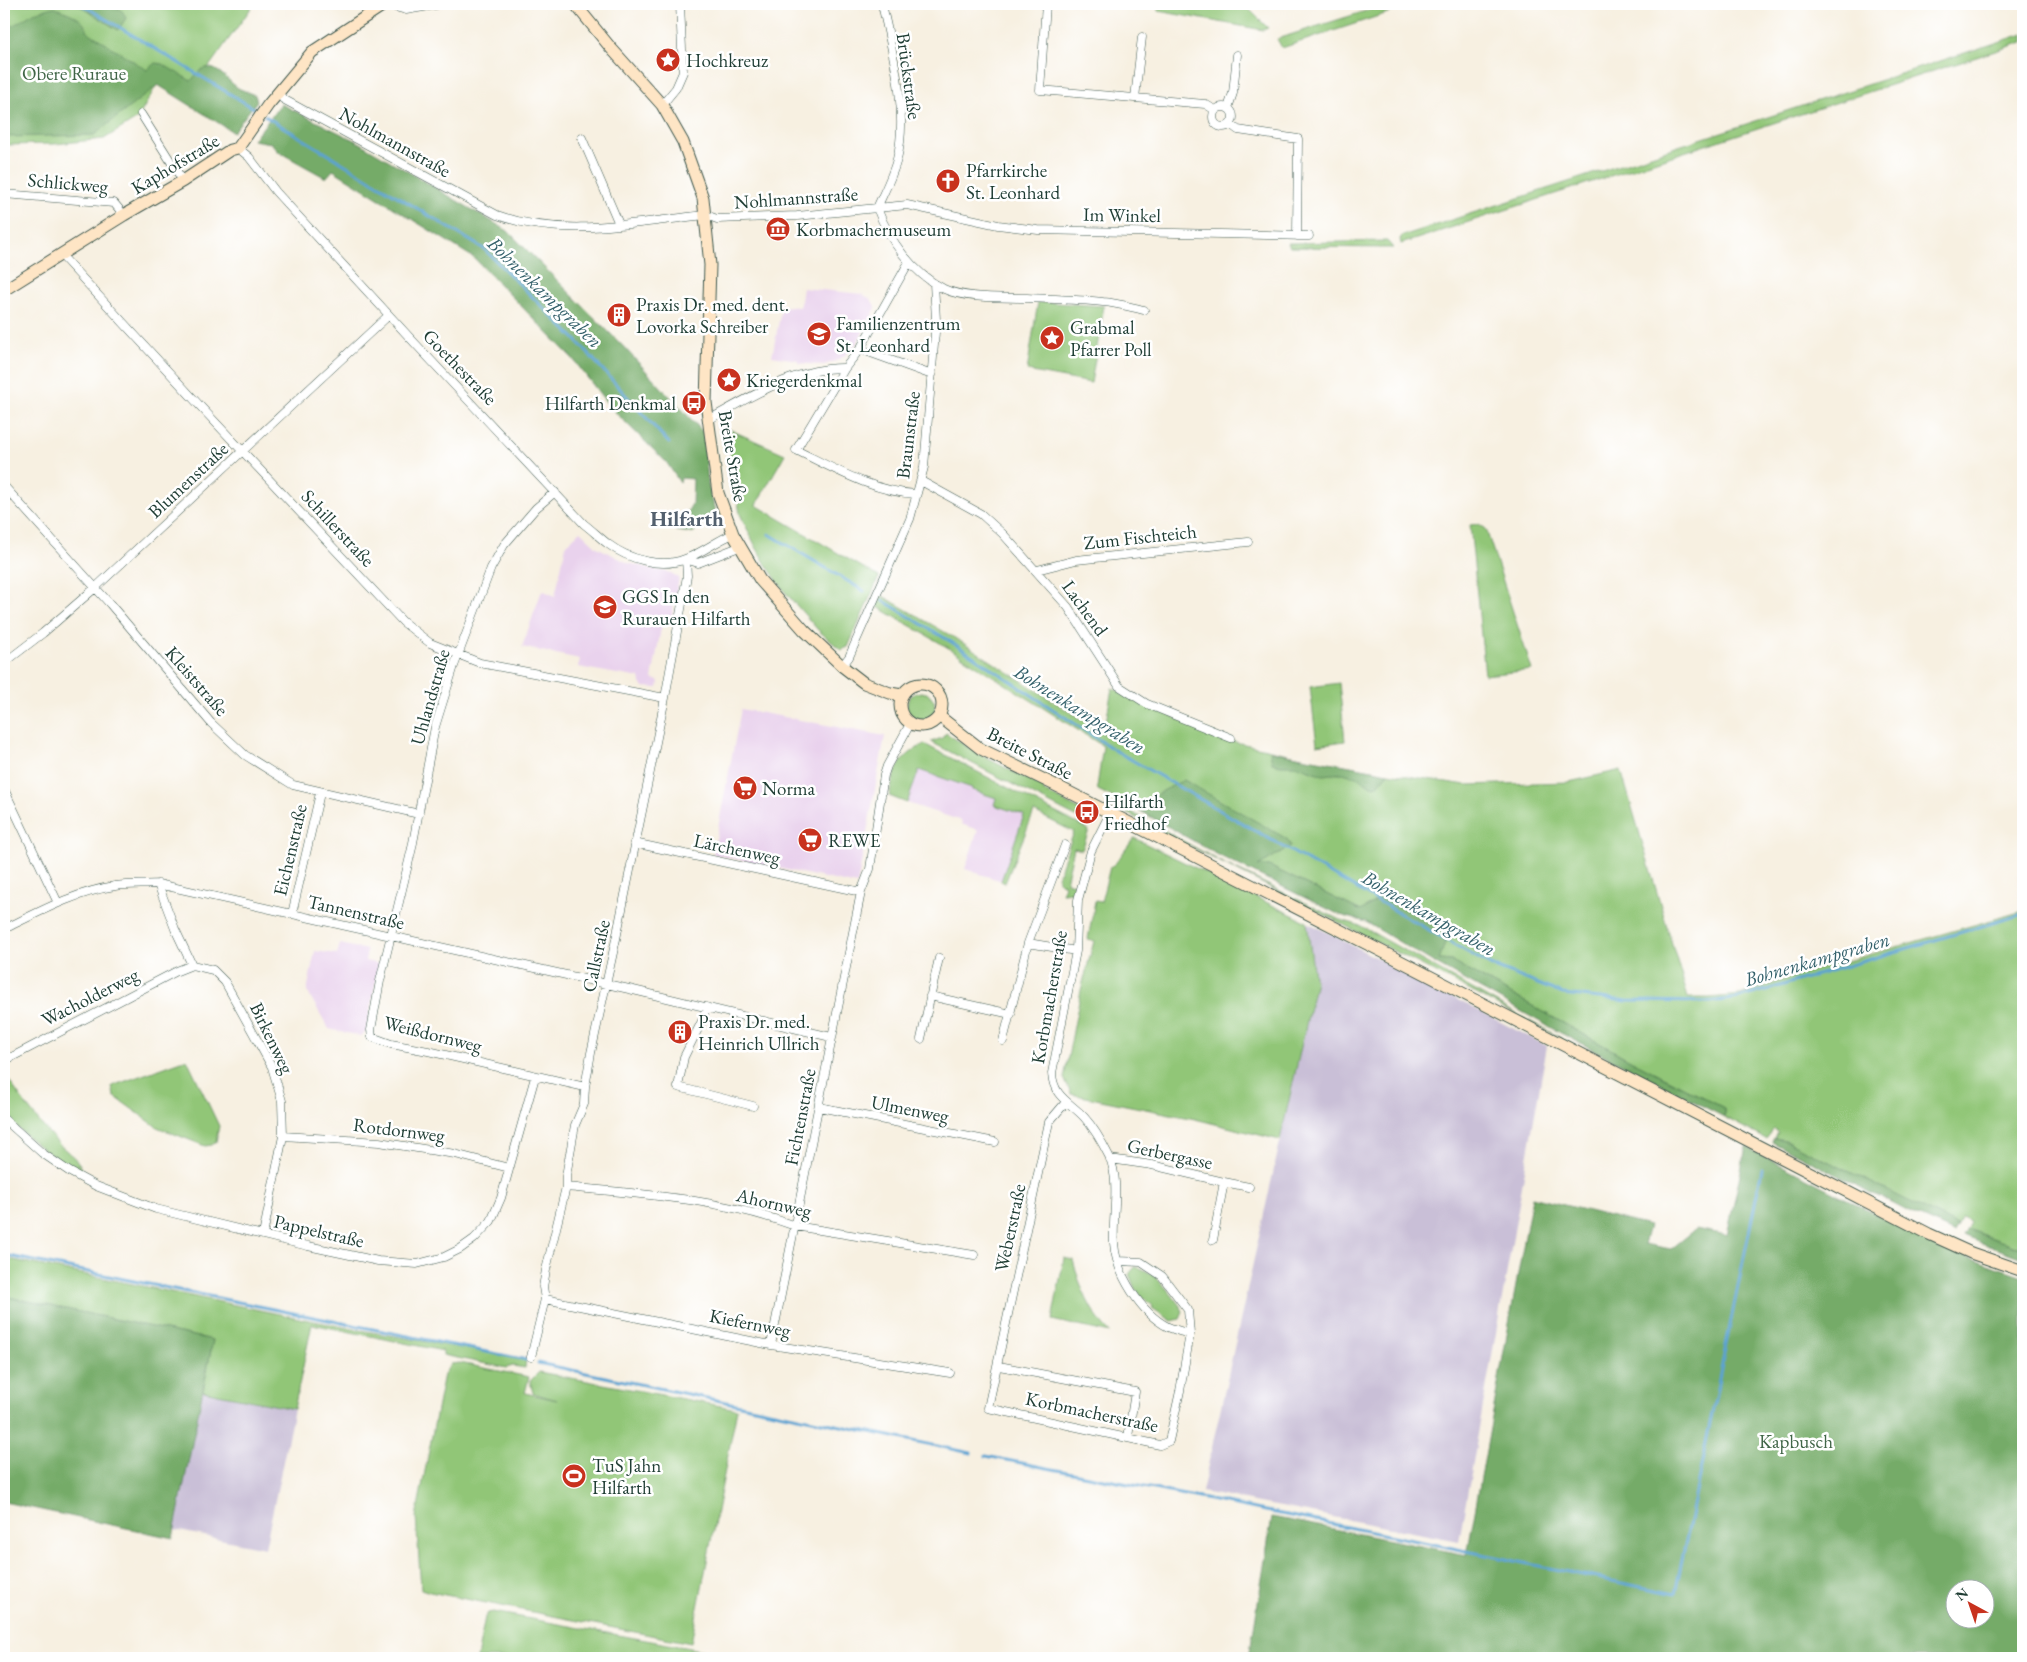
<svg xmlns="http://www.w3.org/2000/svg" width="2027" height="1662" viewBox="0 0 2027 1662" font-family="'EB Garamond',serif">
	<style>
		.built { fill: #e9d2ed }
		.industrial { fill: #c9bfd7 }
		.green { fill: #91c677; stroke: #588256 }
		.forest { fill: #74ab68; stroke: #4a744e; fill-rule: evenodd }
		.lines { fill: none; stroke-linecap: round; stroke-linejoin: round }
		.stream { stroke: #5ba3d2; stroke-width: 3 }
		.minor-casing { stroke: #3f584e; stroke-width: 9 }
		.secondary-casing { stroke: #3f584e; stroke-width: 13 }
		.minor { stroke: #fff; stroke-width: 8 }
		.secondary { stroke: #fee5c5; stroke-width: 11 }
		.labels { text-anchor: middle; dominant-baseline: central; stroke-width: 5; stroke-linejoin: round; paint-order: stroke }
		.poi-label { font-size: 19px; fill: #1f3d34; stroke: #fff; text-anchor: start }
		.park-label { font-size: 19px; fill: #416648; stroke: #fff }
		.street-label { font-size: 19px; fill: #1f3d34; stroke: #fff }
		.water-label { font-size: 20px; font-style: italic; fill: #34616b; stroke: #fff }
		.quarter-label { font-size: 21px; font-weight: bold; fill: #53606e; stroke: #fff }
	</style>
	<rect width="100%" height="100%" fill="#fff"/>
	<filter id="ink" filterUnits="userSpaceOnUse"><feTurbulence type="fractalNoise" baseFrequency=".02" numOctaves="2"/><feDisplacementMap in="SourceGraphic" scale="10" xChannelSelector="R" yChannelSelector="G"/><feConvolveMatrix kernelMatrix="1 2 1 2 8 2 1 2 1" color-interpolation-filters="sRGB"/></filter>
	<filter id="wash" filterUnits="userSpaceOnUse"><feTurbulence type="fractalNoise" baseFrequency=".0096" numOctaves="4" result="noise"/><feDisplacementMap in="SourceGraphic" scale="20" xChannelSelector="R" yChannelSelector="G"/><feGaussianBlur stdDeviation="1.12" result="paint"/><feColorMatrix in="noise" values="0 0 0 0 0 0 0 0 0 0 0 0 0 0 0 0 0 1.4 0 .05"/><feComposite in="paint" operator="in"/></filter>
	<g filter="url(#wash)">
		<rect width="100%" height="100%" fill="#f7f0e1"/>
		<path class="built" d="M803 288 861 294 871 299 876 308 857 343 845 355 836 361 824 365 809 364 798 363V360L772 356 782 306 800 307Z
			M580 531 597 547 628 563 671 573 679 578 671 619 663 617 652 679 659 681 658 688 642 687 640 678 578 667 580 659 522 647 542 590 555 596 566 545Z
			M741 709 885 736 857 885 713 854Z
			M918 770 973 788 972 790 997 798 995 805 1025 815 1002 881 965 869 978 830 961 824 962 821 907 803Z
			M340 944 367 950 365 961 379 964 366 1032 360 1036 329 1029 307 991 315 951 337 954Z"/>
		<path class="industrial" d="M1307 922 1547 1046 1459 1541 1202 1492 1315 985Z
			M203 1391 294 1409 265 1548 174 1530Z"/>
		<path class="green" d="M4 4H254L188 96 160 79 138 118 104 139 55 144 4 145Z
			M1159 4H1244L1268 28 1263 30 1158 11Z
			M1388 4H1415L1282 48 1277 39Z
			M2023 34V42L1401 244 1400 239 1402 236Z
			M1387 241 1393 248 1290 247 1288 243Z
			M1038 302 1104 306 1091 383 1027 371Z
			M726 428 785 454 756 505 879 577 848 647 841 650 818 630 785 592 765 563 755 545 740 514Z
			M1479 524 1486 529 1532 670 1485 675 1470 525Z
			M881 595 960 641 1104 734 1112 688 1187 723 1231 741 1310 759 1388 773 1466 785 1569 782 1621 770 1688 998H1709L1740 995 1801 974 2023 911V1249L1967 1229 1970 1221 1962 1217 1957 1225 1937 1216 1785 1140 1774 1138 1778 1132 1774 1129 1766 1139 1724 1117V1108L1630 1060 1451 961 1438 960 1381 897 1361 911 1269 866H1256L1290 846 1146 806 1142 812 1098 790 1097 787 1103 746 947 647 876 606Z
			M1339 683 1345 741 1317 745 1310 687Z
			M907 706a14 14 0 1 1 28 0a14 14 0 1 1-28 0Z
			M946 733 977 753 1044 788 1043 791 1080 810 1081 807 1091 816 1093 826 931 742 942 738Z
			M924 744 1089 830 1082 850 1074 848 1066 882 1074 884 1073 892 1062 893 1065 885 1058 881V876L1074 832 1034 812 1005 883 1001 881 1024 815 994 805 996 798 972 790V788L919 770 907 803 889 796C896 767 897 760 924 744Z
			M1124 808 1223 863 1338 919 1361 926 1520 1016 1585 1051C1513 1014 1442 975 1369 938 1287 895 1204 855 1123 811Z
			M1134 838 1307 922 1315 985 1280 1140 1195 1119 1071 1094 1064 1078 1081 990 1094 941 1088 939 1095 901 1101 902 1110 867 1115 864Z
			M187 1059 219 1126 216 1142 212 1145 205 1146 157 1127 114 1096 112 1086Z
			M4 1073C20 1097 37 1121 57 1142 65 1151 81 1160 83 1172L79 1173C53 1156 24 1138 4 1113Z
			M4 1258 353 1329 526 1359 525 1368 513 1366 506 1368 443 1355V1351L312 1324 294 1409 203 1391 213 1340 4 1296Z
			M1064 1258 1073 1260C1080 1287 1090 1312 1110 1333L1052 1320Z
			M1135 1267C1153 1269 1172 1294 1182 1309L1183 1312 1180 1319 1172 1321 1152 1308 1153 1306 1145 1299 1143 1298 1135 1289 1129 1274Z
			M460 1363 529 1377 525 1393 557 1400 533 1393 530 1381 539 1372 737 1409 691 1643 430 1592 421 1589 416 1517 444 1374 451 1364Z
			M493 1612 744 1658H477L485 1617 488 1613Z"/>
		<path class="forest" d="M77 4C94 4 120 0 126 18L118 30Z
			M53 7C68 13 83 16 88 32L147 70 155 63 162 64 191 81C195 76 200 69 206 68 219 66 230 84 240 89 245 91 250 93 255 95L257 101 233 132 158 85 94 135 4 137V31L34 13Z
			M281 104 358 142 508 231 620 343 704 433 708 484 715 510 693 533 676 531 692 504 693 479 681 478 680 483 667 463 610 407 573 359 474 258 333 170 326 178 279 152 271 143 253 140Z
			M1270 751 1388 773 1378 785 1371 786 1360 778 1343 773 1323 775 1295 765H1281L1272 763Z
			M1184 780 1287 839 1291 846 1258 866H1269L1361 911 1382 897H1389L1441 927 1447 937 1439 960 1451 961 1630 1060 1724 1108V1117L1553 1029 1436 964 1366 922 1340 915 1220 856 1142 812 1157 794Z
			M1774 1138 1785 1140 1957 1225 1953 1232 1915 1215 1772 1142Z
			M1746 1147 1911 1232 1959 1254 2023 1276V1658H1249L1272 1517 1467 1555 1532 1197 1649 1226 1644 1244 1671 1249 1696 1229 1727 1235ZM1954 1590H1984V1620H1954Z
			M1967 1229 2023 1249 2022 1258 1963 1236Z
			M4 1296 213 1340 173 1538 4 1502Z"/>
		<g class="lines">
			<path class="stream" d="M81 4 260 112
				M265 116 484 249 575 339 669 443
				M769 534 864 591
				M882 600 953 643 1116 751 1490 965 1563 994 1627 1001 1710 1002 1739 998 2023 914
				M4 1255 527 1360
				M538 1363 971 1453
				M986 1456 1423 1542 1675 1594 1762 1169"/>
		</g>
	</g>
	<g filter="url(#ink)">
		<g class="lines">
			<defs>
				<path id="minor" d="M384 4 406 10 441 4
					M1046 4 1040 90 1205 104 1215 110
					M278 92 283 99 497 215C564 239 637 222 706 215L717 219 797 216 907 205 998 225 1038 230 1309 236
					M1135 98 1142 37
					M662 105 676 88 683 72 680 4
					M1213 117a10 10 0 1 1 20 0a10 10 0 1 1-20 0Z
					M1228 108 1233 93 1237 55
					M141 114 183 181
					M1230 124 1238 130 1298 139 1297 236
					M582 138 619 224
					M238 148 249 157 276 192 411 339 584 524C592 530 600 538 608 544 628 559 661 569 685 559 702 553 716 541 733 534
					M4 194 114 203 124 215
					M877 208C889 240 912 273 944 289 965 299 1003 297 1027 298 1052 299 1078 299 1103 302 1117 303 1130 307 1144 310
					M877 208C884 192 893 175 897 159 909 112 892 51 882 4
					M61 255 201 407 403 622 430 643 480 663 665 698
					M909 262 860 349 845 368 796 450C833 468 874 492 916 494
					M860 349 932 375
					M708 420C749 398 796 367 845 368
					M921 481 981 514 1003 534 1068 607 1119 686 1147 704 1231 738
					M4 486 110 604 211 723 245 755 293 785 419 814
					M555 492 536 508 504 545 491 568 454 666 435 727 412 848 380 981 371 1030 372 1037 391 1044 428 1051 585 1087
					M686 559 698 563 739 547
					M1037 570 1076 560 1248 542
					M4 663 43 633 95 588 389 315
					M842 666 849 657 910 519 924 467 936 320 934 283
					M4 789 58 903
					M634 843 861 892
					M158 884 175 929 192 965 213 970 225 982 272 1067 282 1101 283 1136 263 1235
					M292 914 320 793
					M4 929C39 912 75 892 115 886 129 884 144 885 158 884L629 989 831 1037
					M1028 943 1065 845
					M930 996 1011 1014
					M706 1007 703 1019 684 1057 678 1087 753 1106
					M921 1039 939 958
					M1003 1041 1028 943 1076 951
					M4 1061 177 971 192 965
					M1066 1102 1049 1122 988 1408 1160 1445 1169 1441 1180 1391 1190 1334C1183 1332 1175 1330 1168 1327 1141 1313 1116 1274 1114 1243 1112 1215 1121 1183 1109 1156 1102 1142 1095 1129 1084 1117 1070 1102 1053 1097 1052 1073L1076 951 1078 900 1091 851 1110 813
					M819 1107 995 1142
					M4 1119 42 1153 70 1172 96 1186 156 1209 308 1246 378 1261 417 1264 444 1257 460 1249 474 1239 491 1221 501 1198 535 1077
					M283 1136 379 1142 455 1154 509 1168
					M1110 1159 1152 1165 1224 1182 1213 1240
					M1224 1182 1249 1187
					M566 1187C642 1194 723 1199 795 1226L974 1255
					M1118 1261 1141 1262 1162 1276 1188 1310 1190 1334
					M545 1299 771 1345 950 1373
					M771 1345 861 892 870 869 884 775 887 766 910 724
					M531 1357 545 1299 543 1287 546 1270 566 1187V1176L575 1125 584 1104 585 1087 591 1053 616 939 665 698 687 576 686 559
					M999 1366 1135 1392 1128 1437"/>
				<path id="secondary" d="M575 4 610 47 662 105 683 142 703 198 710 265 706 402 718 493 733 534 760 580 804 630 842 666 864 683 890 693 902 695
					M4 290 124 215 183 181 230 150 238 148 268 105 312 52 385 4
					M900 705a21 21 0 1 1 42 0a21 21 0 1 1-42 0Z
					M939 716 981 749 1061 788 1381 951 1929 1234 1971 1253 2023 1271"/>
			</defs>
			<use href="#minor" class="minor-casing"/>
			<use href="#secondary" class="secondary-casing"/>
			<use href="#minor" class="minor"/>
			<use href="#secondary" class="secondary"/>
		</g>
	</g>
	<defs>
		<symbol id="sight-disc" viewBox="-11 -11 22 22"><circle r="9.5" fill="#c8321e" stroke="#fff"/><path d="M0-6L1.8-2.2L6-1.7L2.9 1.2L3.7 5.4L0 3.3L-3.7 5.4L-2.9 1.2L-6-1.7L-1.8-2.2Z" fill="#fff"/></symbol>
		<symbol id="church-disc" viewBox="-11 -11 22 22"><circle r="9.5" fill="#c8321e" stroke="#fff"/><path d="M-1.2-6h2.4v3.5h3.3v2.4h-3.3V6h-2.4V-.1h-3.3v-2.4h3.3Z" fill="#fff"/></symbol>
		<symbol id="museum-disc" viewBox="-11 -11 22 22"><circle r="9.5" fill="#c8321e" stroke="#fff"/><path d="M0-6L6-3V-2H-6V-3ZM-5-1h2V3h-2ZM-1-1h2V3h-2ZM3-1h2V3H3ZM-6 4H6V6H-6Z" fill="#fff"/></symbol>
		<symbol id="building-disc" viewBox="-11 -11 22 22"><circle r="9.5" fill="#c8321e" stroke="#fff"/><path d="M-4-6H4V6H1V3H-1V6H-4ZM-2.5-4.3h1.7v1.8h-1.7ZM.8-4.3h1.7v1.8H.8ZM-2.5-1h1.7V.8h-1.7ZM.8-1h1.7V.8H.8Z" fill="#fff"/></symbol>
		<symbol id="school-disc" viewBox="-11 -11 22 22"><circle r="9.5" fill="#c8321e" stroke="#fff"/><path d="M0-5L7-2L0 1L-7-2ZM-4 1L0 2.5L4 1V4Q0 6-4 4Z" fill="#fff"/></symbol>
		<symbol id="bus-disc" viewBox="-11 -11 22 22"><circle r="9.5" fill="#c8321e" stroke="#fff"/><path d="M-5-6H5V4H4V6H2V4H-2V6H-4V4H-5ZM-3.5-4V0h7V-4ZM-3.5 1.2v1.5H-2V1.2ZM2 1.2v1.5H3.5V1.2Z" fill="#fff"/></symbol>
		<symbol id="supermarket-disc" viewBox="-11 -11 22 22"><circle r="9.5" fill="#c8321e" stroke="#fff"/><path d="M-6-5.5h2.5l.6 2H6L4.5 2H-2.5L-4.4-4H-6ZM-1.5 3.2a1.3 1.3 0 1 0 .1 0ZM3 3.2a1.3 1.3 0 1 0 .1 0Z" fill="#fff"/></symbol>
		<symbol id="stadium-disc" viewBox="-11 -11 22 22"><circle r="9.5" fill="#c8321e" stroke="#fff"/><path d="M0-5a6.5 5 0 1 0 0 10a6.5 5 0 1 0 0-10ZM-3.5-1.8h7v3.6h-7Z" fill="#fff"/></symbol>
	</defs>
	<g fill-rule="evenodd">
		<use href="#sight-disc" x="654" y="46" width="28" height="28"/>
		<use href="#church-disc" x="934" y="167" width="28" height="28"/>
		<use href="#museum-disc" x="764" y="215" width="28" height="28"/>
		<use href="#building-disc" x="605" y="301" width="28" height="28"/>
		<use href="#school-disc" x="805" y="320" width="28" height="28"/>
		<use href="#sight-disc" x="1038" y="324" width="28" height="28"/>
		<use href="#sight-disc" x="715" y="366" width="28" height="28"/>
		<use href="#bus-disc" x="680" y="389" width="28" height="28"/>
		<use href="#school-disc" x="591" y="593" width="28" height="28"/>
		<use href="#supermarket-disc" x="731" y="774" width="28" height="28"/>
		<use href="#bus-disc" x="1073" y="798" width="28" height="28"/>
		<use href="#supermarket-disc" x="796" y="826" width="28" height="28"/>
		<use href="#building-disc" x="666" y="1018" width="28" height="28"/>
		<use href="#stadium-disc" x="560" y="1462" width="28" height="28"/>
	</g>
	<g class="labels">
		<g class="poi-label">
			<text x="686" y="60">Hochkreuz</text>
			<text x="966" y="170">Pfarrkirche<tspan x="966" dy="22">St. Leonhard</tspan></text>
			<text x="796" y="229">Korbmachermuseum</text>
			<text x="636" y="304">Praxis Dr. med. dent.<tspan x="636" dy="22">Lovorka Schreiber</tspan></text>
			<text x="836" y="323">Familienzentrum<tspan x="836" dy="22">St. Leonhard</tspan></text>
			<text x="1070" y="327">Grabmal<tspan x="1070" dy="22">Pfarrer Poll</tspan></text>
			<text x="746" y="380">Kriegerdenkmal</text>
			<text x="676" y="403" text-anchor="end">Hilfarth Denkmal</text>
			<text x="622" y="596">GGS In den<tspan x="622" dy="22">Rurauen Hilfarth</tspan></text>
			<text x="762" y="788">Norma</text>
			<text x="1104" y="801">Hilfarth<tspan x="1104" dy="22">Friedhof</tspan></text>
			<text x="828" y="840">REWE</text>
			<text x="698" y="1021">Praxis Dr. med.<tspan x="698" dy="22">Heinrich Ullrich</tspan></text>
			<text x="592" y="1465">TuS Jahn<tspan x="592" dy="22">Hilfarth</tspan></text>
		</g>
		<g class="park-label">
			<text x="74" y="73">Obere Ruraue</text>
			<text x="1796" y="1441">Kapbusch</text>
		</g>
		<g class="street-label">
			<text transform="translate(909 76) rotate(82)">Brückstraße</text>
			<text transform="translate(395 142) rotate(29)">Nohlmannstraße</text>
			<text transform="translate(175 164) rotate(-31)">Kaphofstraße</text>
			<text transform="translate(68 183) rotate(5)">Schlickweg</text>
			<text transform="translate(796 198) rotate(-4)">Nohlmannstraße</text>
			<text transform="translate(1122 215) rotate(1)">Im Winkel</text>
			<text transform="translate(460 367) rotate(46)">Goethestraße</text>
			<text transform="translate(908 435) rotate(-83)">Braunstraße</text>
			<text transform="translate(733 456) rotate(80)">Breite Straße</text>
			<text transform="translate(188 480) rotate(-43)">Blumenstraße</text>
			<text transform="translate(338 528) rotate(47)">Schillerstraße</text>
			<text transform="translate(1140 537) rotate(-6)">Zum Fischteich</text>
			<text transform="translate(1085 608) rotate(54)">Lachend</text>
			<text transform="translate(197 681) rotate(49)">Kleiststraße</text>
			<text transform="translate(430 697) rotate(-74)">Uhlandstraße</text>
			<text transform="translate(1030 753) rotate(27)">Breite Straße</text>
			<text transform="translate(737 849) rotate(12)">Lärchenweg</text>
			<text transform="translate(290 850) rotate(-77)">Eichenstraße</text>
			<text transform="translate(356 912) rotate(13)">Tannenstraße</text>
			<text transform="translate(596 956) rotate(-78)">Callstraße</text>
			<text transform="translate(90 997) rotate(-27)">Wacholderweg</text>
			<text transform="translate(1049 997) rotate(-80)">Korbmacherstraße</text>
			<text transform="translate(433 1034) rotate(14)">Weißdornweg</text>
			<text transform="translate(272 1038) rotate(64)">Birkenweg</text>
			<text transform="translate(910 1109) rotate(11)">Ulmenweg</text>
			<text transform="translate(800 1117) rotate(-79)">Fichtenstraße</text>
			<text transform="translate(399 1130) rotate(7)">Rotdornweg</text>
			<text transform="translate(1170 1154) rotate(12)">Gerbergasse</text>
			<text transform="translate(774 1203) rotate(13)">Ahornweg</text>
			<text transform="translate(1010 1228) rotate(-78)">Weberstraße</text>
			<text transform="translate(319 1231) rotate(13)">Pappelstraße</text>
			<text transform="translate(750 1323) rotate(11)">Kiefernweg</text>
			<text transform="translate(1092 1412) rotate(12)">Korbmacherstraße</text>
		</g>
		<g class="water-label">
			<text transform="translate(545 292) rotate(44)">Bohnenkampgraben</text>
			<text transform="translate(1080 709) rotate(32)">Bohnenkampgraben</text>
			<text transform="translate(1429 913) rotate(30)">Bohnenkampgraben</text>
			<text transform="translate(1817 959) rotate(-16)">Bohnenkampgraben</text>
		</g>
		<g class="quarter-label">
			<text x="687" y="518">Hilfarth</text>
		</g>
	</g>
	<rect width="2027" height="1662" fill="none" stroke="#fff" stroke-width="20"/>
	<g transform="translate(1970 1604) rotate(320)"><circle r="24" fill="#ffffff" stroke="#a5b1ae"/>
	<path d="M0-4L9 19L0 12L-9 19Z" fill="#c8321e"/>
	<text y="-8" font-size="14" font-weight="bold" text-anchor="middle" fill="#1f3d34">N</text>
	</g>
</svg>
